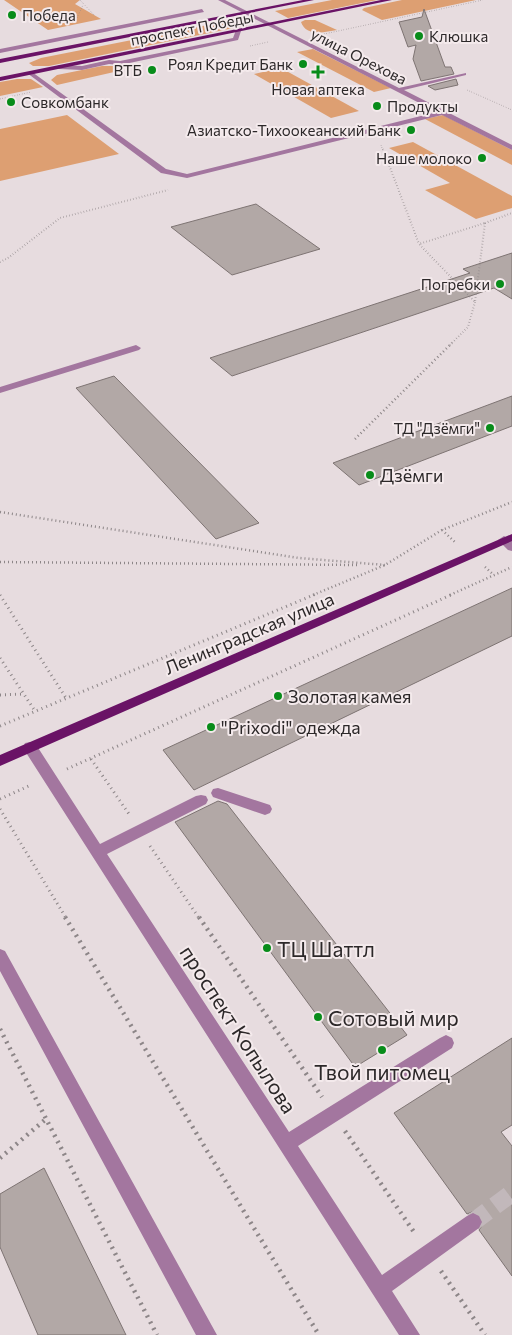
<svg xmlns="http://www.w3.org/2000/svg" width="512" height="1335" viewBox="0 0 512 1335" font-family="Commissioner,sans-serif">
	<style>
		.green { fill: #dd9f72 }
		.building { fill: #b2a8a6; stroke: #7e7473 }
		.lines { fill: none; stroke-linecap: round; stroke-linejoin: round }
		.minor-tunnel { stroke: #c2b8bb; stroke-width: 18; stroke-dasharray: 18 9; stroke-linecap: butt }
		.path-far4 { stroke: #8d8688; stroke-width: 1; stroke-dasharray: 0.5 2; stroke-linecap: butt }
		.path-far3 { stroke: #8d8688; stroke-width: 2; stroke-dasharray: 0.5 2.5; stroke-linecap: butt }
		.path-far2 { stroke: #8d8688; stroke-width: 2.5; stroke-dasharray: 1 3; stroke-linecap: butt }
		.path-far1 { stroke: #8d8688; stroke-width: 3; stroke-dasharray: 1 4; stroke-linecap: butt }
		.path { stroke: #8d8688; stroke-width: 4.5; stroke-dasharray: 2 5; stroke-linecap: butt }
		.minor { fill: #a3769f; fill-rule: evenodd }
		.major { fill: #6a1366; fill-rule: evenodd }
		.poi-dot { fill: #088c1a; stroke: #f4eaec; stroke-width: 2 }
		.labels { text-anchor: middle; dominant-baseline: central; stroke-width: 4; stroke-linejoin: round; paint-order: stroke }
		.far-poi-label { font-size: 15px; fill: #2c2829; stroke: #f4eaec; text-anchor: end }
		.far-street-label { font-size: 15px; fill: #2c2829; stroke: #f4eaec }
		.poi-label { font-size: 18px; fill: #2c2829; stroke: #f4eaec; text-anchor: start }
		.street-label { font-size: 18px; fill: #2c2829; stroke: #f4eaec }
		.near-poi-label { font-size: 21px; fill: #2c2829; stroke: #f4eaec; text-anchor: start }
		.near-street-label { font-size: 21px; fill: #2c2829; stroke: #f4eaec }
	</style>
	<rect width="100%" height="100%" fill="#e7dcdf"/>
	<path class="green" d="M4 0H80L75 4 101 19 48 30Z
		M332 0H377L288 18 275 11Z
		M402 0H476L382 20 362 10 364 8Z
		M238 19 248 25 49 66H33L29 63 41 58Z
		M305 20H315L337 30C325 32 306 37 301 22Z
		M313 49 391 88 374 92 297 52Z
		M102 66H116L123 70 57 85 51 80 57 75Z
		M281 68 359 111 331 118 254 74Z
		M17 79H31L43 87 0 96V82Z
		M67 115 119 154 0 181V129Z
		M443 115 512 150V165L425 119Z
		M413 142 512 196V208L476 219 425 190 450 183 389 148Z"/>
	<path class="building" d="M424 9 445 67H451L454 74 421 81 413 59 416 45 408 47 399 22 422 17Z
		M456 79 458 85 435 90 428 86Z
		M256 204 320 249 232 275 171 227Z
		M512 253V299L494 288 232 376 210 358 470 273 463 269Z
		M114 376 259 523 216 539 76 388Z
		M512 396V426L359 485 333 463Z
		M512 588V636L194 790 163 750Z
		M218 801 227 804 407 1035 355 1067 175 822Z
		M512 1038V1125L501 1132 512 1146V1276L479 1230 484 1223 481 1215 474 1211 467 1214 394 1113Z
		M44 1168 106 1294 126 1335H38L0 1247V1194Z"/>
	<g class="lines">
		<path class="minor-tunnel" d="M473 1222 512 1193"/>
		<path class="path-far4" d="M80 0 95 16
			M76 20 83 5
			M324 34 483 0
			M250 46 268 42
			M467 90 512 110
			M0 99 31 92
			M381 145 383 151"/>
		<path class="path-far3" d="M383 149 419 244
			M485 223 512 213
			M485 223 475 302 419 244Z
			M0 262 8 258 60 218 168 190
			M450 345 468 327 475 302"/>
		<path class="path-far2" d="M355 439 452 343
			M0 512 299 558 385 565
			M442 530 456 543
			M0 562 357 565
			M485 567 494 575
			M313 595 385 565 442 530 512 502
			M450 595 512 567"/>
		<path class="path-far1" d="M0 595 66 698
			M0 658 35 711
			M0 695 24 694
			M0 726 316 594
			M91 759 129 814
			M67 769 453 594
			M0 799 31 785
			M0 809 66 918
			M150 846 199 918"/>
		<path class="path" d="M65 917 319 1335
			M199 917 322 1097
			M0 1029 157 1335
			M345 1131 416 1235
			M0 1158 46 1119
			M441 1271 485 1335"/>
		<path class="minor" d="M218 0H225L399 88 466 73V75L404 90 512 145V150L442 115 187 178 161 173 27 73 32 72 166 169 187 174 437 112Z
			M202 9 204 12 0 53V49Z
			M236 30 241 31 238 40 120 65 109 64 82 70 59 69 56 67 59 65 82 66 109 60 120 61 233 38Z
			M136 345 141 348 139 350 0 393V387Z
			M504 536 512 541V551L508 550 498 540Z
			M30 742 35 743 100 844 196 796 201 795 206 796 208 800 206 804 107 854 289 1132 440 1038 446 1035 452 1038 454 1043 452 1048 298 1146 382 1275 467 1216 473 1213 479 1216 482 1222 479 1228 392 1291 420 1335H399L25 751 23 747 25 743Z
			M218 788 270 805 272 809 270 813 265 815 213 797 211 793 213 789Z
			M0 949 5 951 217 1335H196L0 971Z"/>
		<path class="major" d="M303 0H314L0 63V59Z
			M381 0H392L0 81V77Z
			M512 534V541L0 766V755Z"/>
	</g>
	<g class="poi-dot">
		<circle cx="12" cy="15" r="5"/>
		<circle cx="419" cy="36" r="5"/>
		<circle cx="303" cy="64" r="5"/>
		<circle cx="152" cy="70" r="5"/>
		<path d="M315.5 64.5h5v5h5v5h-5v5h-5v-5h-5v-5h5z"/>
		<circle cx="11" cy="102" r="5"/>
		<circle cx="377" cy="106" r="5"/>
		<circle cx="411" cy="130" r="5"/>
		<circle cx="482" cy="158" r="5"/>
		<circle cx="500" cy="284" r="5"/>
		<circle cx="490" cy="428" r="5"/>
		<circle cx="370" cy="475" r="5"/>
		<circle cx="278" cy="696" r="5"/>
		<circle cx="211" cy="727" r="5"/>
		<circle cx="267" cy="948" r="5"/>
		<circle cx="318" cy="1017" r="5"/>
		<circle cx="382" cy="1050" r="5"/>
	</g>
	<g class="labels">
		<g class="far-poi-label">
			<text x="22" y="15" text-anchor="start">Победа</text>
			<text x="429" y="36" text-anchor="start">Клюшка</text>
			<text x="293" y="64">Роял Кредит Банк</text>
			<text x="142" y="70">ВТБ</text>
			<text x="318" y="89" text-anchor="middle">Новая аптека</text>
			<text x="21" y="102" text-anchor="start">Совкомбанк</text>
			<text x="387" y="106" text-anchor="start">Продукты</text>
			<text x="401" y="130">Азиатско-Тихоокеанский Банк</text>
			<text x="472" y="158">Наше молоко</text>
			<text x="490" y="284">Погребки</text>
			<text x="480" y="428">ТД "Дзёмги"</text>
		</g>
		<g class="far-street-label">
			<text transform="translate(192 28) rotate(-11)">проспект Победы</text>
			<text transform="translate(359 56) rotate(27)">улица Орехова</text>
		</g>
		<g class="poi-label">
			<text x="380" y="475">Дзёмги</text>
			<text x="288" y="696">Золотая камея</text>
			<text x="221" y="727">"Prixodi" одежда</text>
		</g>
		<g class="street-label">
			<text transform="translate(249 633) rotate(-23)">Ленинградская улица</text>
		</g>
		<g class="near-poi-label">
			<text x="277" y="948">ТЦ Шаттл</text>
			<text x="328" y="1017">Сотовый мир</text>
			<text x="382" y="1071" text-anchor="middle">Твой питомец</text>
		</g>
		<g class="near-street-label">
			<text transform="translate(239 1029) rotate(57)">проспект Копылова</text>
		</g>
	</g>
</svg>
